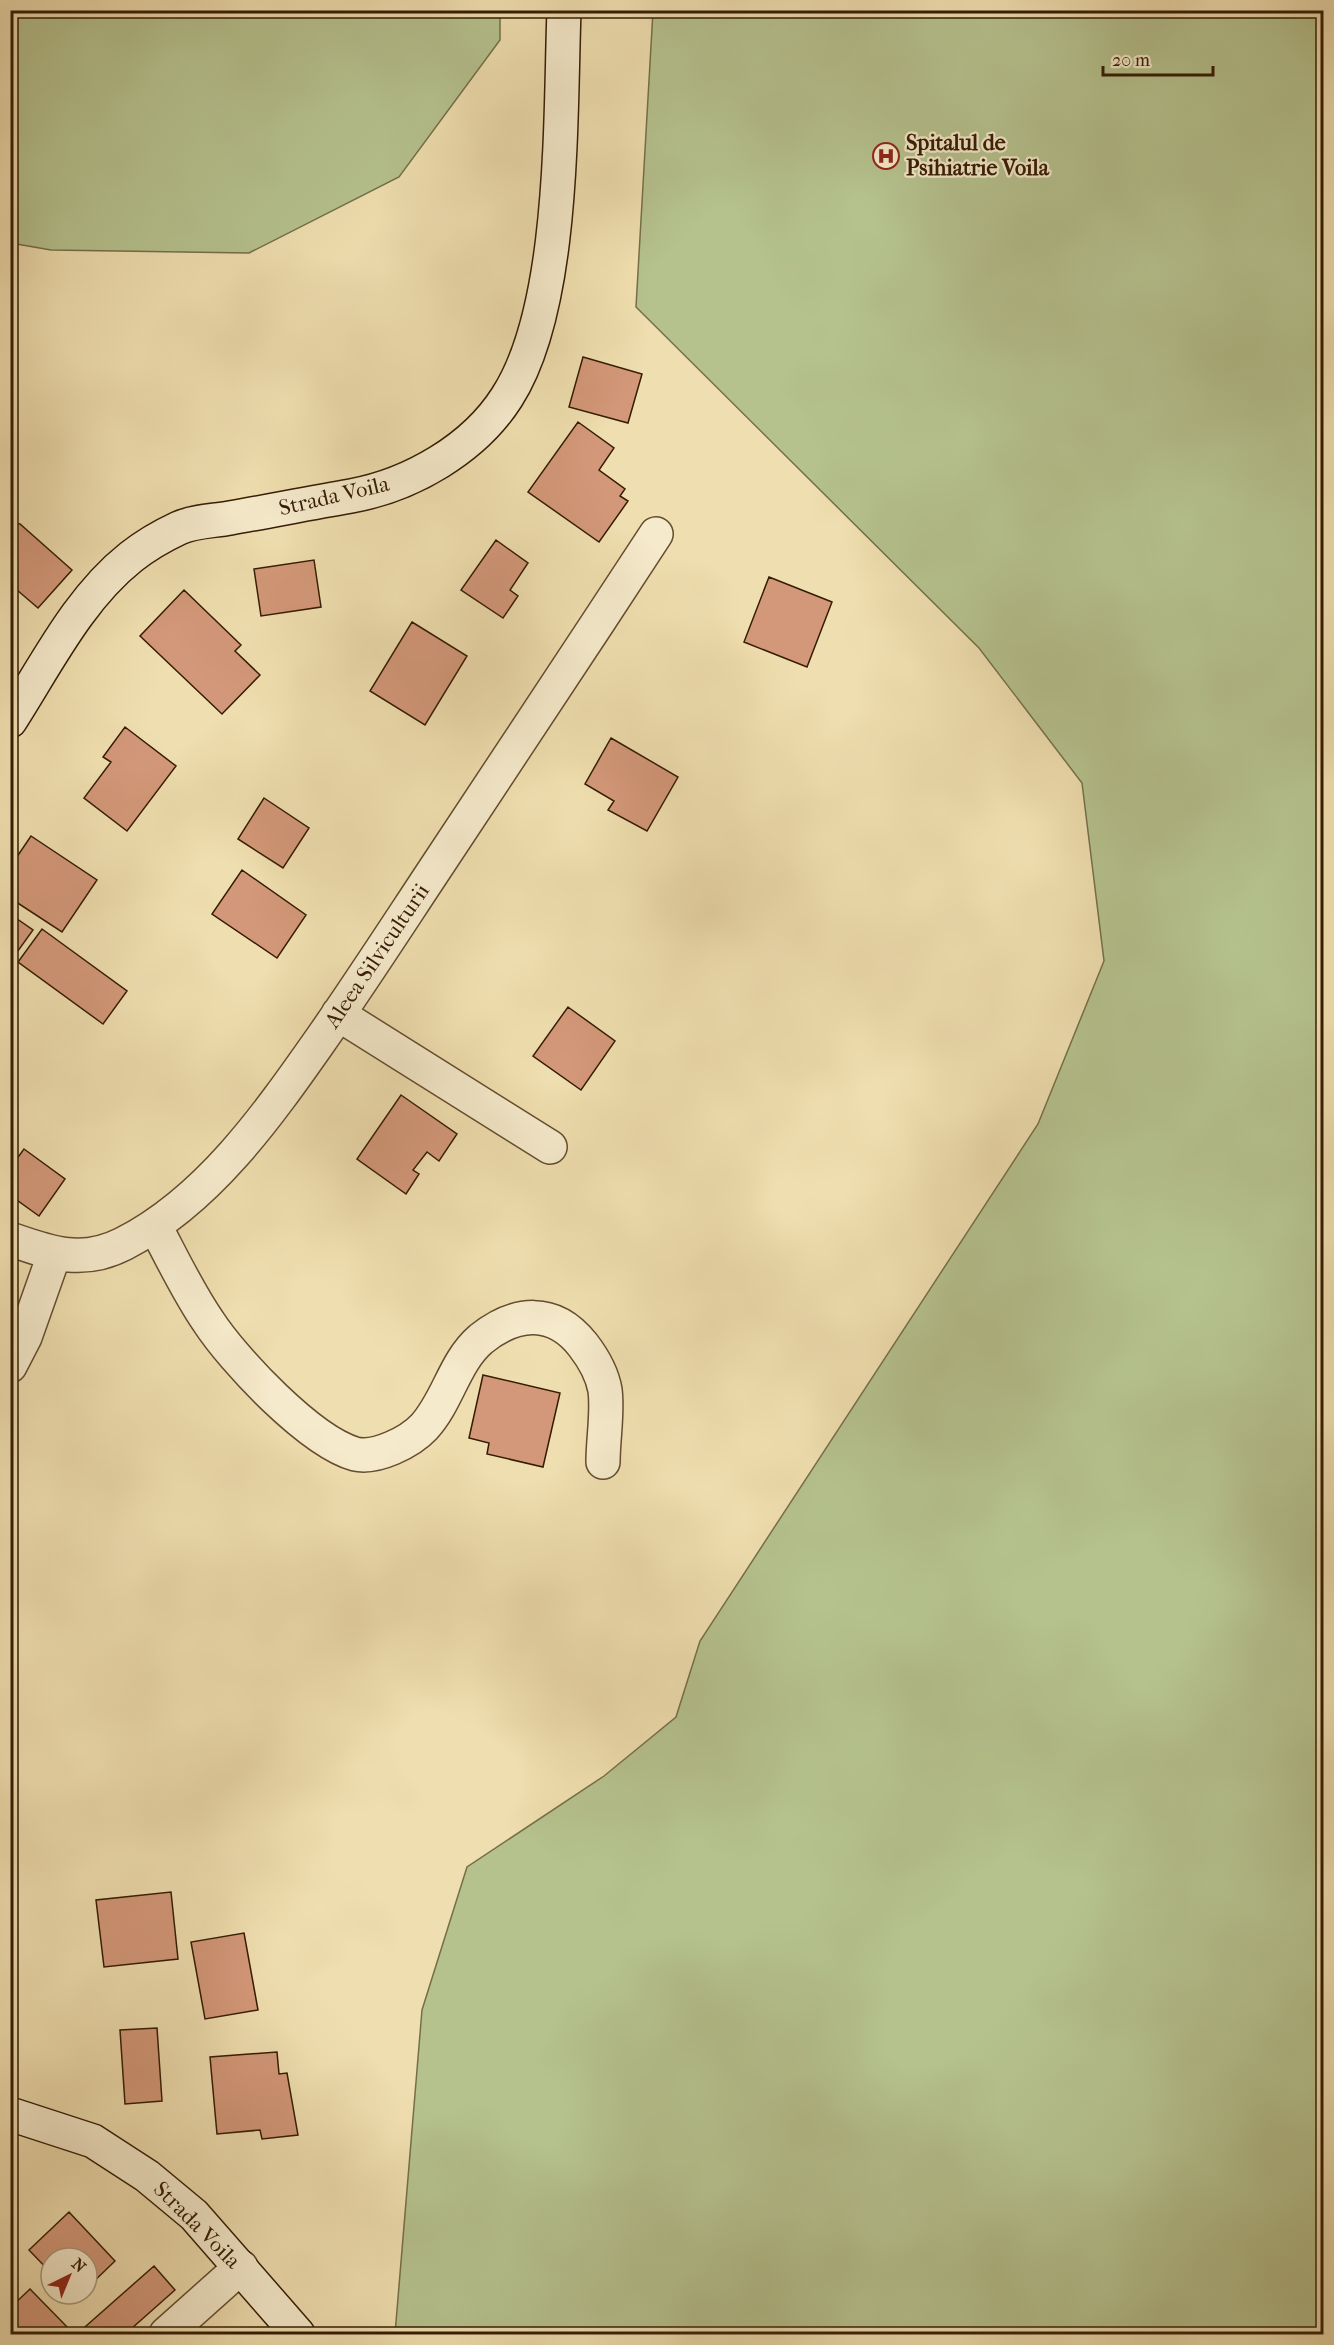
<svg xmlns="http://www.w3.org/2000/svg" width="1334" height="2345" viewBox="0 0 1334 2345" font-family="'IM FELL French Canon',serif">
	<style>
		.green { fill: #b5c28e; stroke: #756f49; stroke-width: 1.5 }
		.building { fill: #d39879; stroke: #351c04; stroke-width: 1.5 }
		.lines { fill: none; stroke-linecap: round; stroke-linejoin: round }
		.minor-casing { stroke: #644c2f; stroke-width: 36 }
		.secondary-casing { stroke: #351c04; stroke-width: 36 }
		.minor { stroke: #f5eacb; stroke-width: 33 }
		.secondary { stroke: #f5eacb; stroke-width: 33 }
		.labels { text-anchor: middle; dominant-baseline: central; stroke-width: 4.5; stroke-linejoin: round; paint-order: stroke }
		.poi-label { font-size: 22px; font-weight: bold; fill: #351c04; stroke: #f5eacb; text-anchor: start }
		.street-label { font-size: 22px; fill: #351c04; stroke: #f5eacb }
	</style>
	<rect width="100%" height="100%" fill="#efdeaf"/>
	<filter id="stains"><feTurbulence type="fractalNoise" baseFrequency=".00333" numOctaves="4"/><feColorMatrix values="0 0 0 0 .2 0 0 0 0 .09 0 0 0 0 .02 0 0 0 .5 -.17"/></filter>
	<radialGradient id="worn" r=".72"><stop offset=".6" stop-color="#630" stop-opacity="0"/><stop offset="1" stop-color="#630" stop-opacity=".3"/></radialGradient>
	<path class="green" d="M10 11H500V40L399 177 249 253 51 250 11 243Z
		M653 11H1323V2334H395L422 2010 467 1867 604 1776 676 1717 700 1641 1038 1124 1104 961 1082 783 979 648 636 307Z"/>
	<path class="building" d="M583 357 642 374 628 423 569 407Z
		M578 422 614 448 599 470 625 489 620 496 628 501 599 542 528 492Z
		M10 522 20 524 72 570 38 608 10 584Z
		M496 540 528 563 510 590 518 596 503 618 461 590Z
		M314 560 321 607 261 616 254 569Z
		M769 577 832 602 807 667 744 642Z
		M184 590 241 645 235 651 260 675 222 714 140 636Z
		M412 622 467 656 425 725 370 691Z
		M125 727 176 766 127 831 84 798 111 762 103 757Z
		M611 738 678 777 647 831 608 810 614 801 585 784Z
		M264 798 309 828 283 868 238 839Z
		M31 836 97 880 62 932 10 898V867Z
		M242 870 306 915 277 958 212 914Z
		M10 914 33 930 10 962Z
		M42 929 127 991 103 1024 18 962Z
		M568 1007 615 1041 581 1090 533 1056Z
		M401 1095 457 1134 439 1161 427 1152 413 1170 419 1174 406 1194 357 1159Z
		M24 1149 65 1179 39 1216 10 1195V1168Z
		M483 1375 560 1393 543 1467 487 1454 489 1443 469 1438Z
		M171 1892 178 1959 104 1967 96 1900Z
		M244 1933 258 2010 205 2019 191 1942Z
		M157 2028 162 2101 125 2104 120 2030Z
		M277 2052 279 2074 287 2073 298 2135 262 2139 260 2130 217 2134 210 2057Z
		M69 2212 115 2261 87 2288V2258H51V2273L29 2250Z
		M154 2266 175 2290 131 2329 137 2334H77Z
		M30 2289 71 2331 68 2334H10V2308Z"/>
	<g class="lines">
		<defs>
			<path id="minor" d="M338 1014 550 1147
				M155 1226C172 1258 188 1292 208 1321 234 1361 310 1441 355 1454 376 1459 410 1442 424 1427 448 1401 454 1362 481 1339 516 1311 554 1308 583 1345 593 1358 602 1373 605 1390 608 1412 603 1439 603 1462
				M10 1239C50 1253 82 1265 123 1244 208 1201 268 1115 322 1038 359 985 394 931 429 878 505 763 581 649 656 534
				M10 1366 25 1337 54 1255
				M166 2334 241 2267"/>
			<path id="secondary" d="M10 721C46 665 78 599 131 557 145 546 164 535 179 528 194 521 214 521 230 518 270 511 310 503 351 496 411 485 474 449 507 397 565 307 560 118 564 10
				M10 2114 93 2141 147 2176 194 2215 298 2334"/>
		</defs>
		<use href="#minor" class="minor-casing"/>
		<use href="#secondary" class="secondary-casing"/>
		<use href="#minor" class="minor"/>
		<use href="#secondary" class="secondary"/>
	</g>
	<defs>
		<symbol id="hospital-ring" viewBox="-11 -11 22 22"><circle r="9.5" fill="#f5eacb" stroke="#8f2418" stroke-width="1.5"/><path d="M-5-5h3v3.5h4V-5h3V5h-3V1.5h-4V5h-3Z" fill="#8f2418"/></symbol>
	</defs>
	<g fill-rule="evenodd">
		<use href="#hospital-ring" x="871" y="141" width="30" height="30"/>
	</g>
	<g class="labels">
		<g class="poi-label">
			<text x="906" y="143">Spitalul de<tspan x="906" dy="25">Psihiatrie Voila</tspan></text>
		</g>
		<g class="street-label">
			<text transform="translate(334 496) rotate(-13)">Strada Voila</text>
			<text transform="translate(377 956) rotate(-56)">Aleea Silviculturii</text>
			<text transform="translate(197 2225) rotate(45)">Strada Voila</text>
		</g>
	</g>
	<rect width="1334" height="2345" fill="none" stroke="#efdeaf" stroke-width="36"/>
	<rect x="12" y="12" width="1310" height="2321" fill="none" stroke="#351c04" stroke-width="3"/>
	<rect x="18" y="18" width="1298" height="2309" fill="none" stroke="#351c04" stroke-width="1.5"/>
	<g transform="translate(69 2276) rotate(43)"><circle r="28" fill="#f5eacb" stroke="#a8987b" stroke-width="1.5"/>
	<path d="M0-4.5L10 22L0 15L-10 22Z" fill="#8f2418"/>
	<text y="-9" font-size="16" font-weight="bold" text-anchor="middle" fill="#351c04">N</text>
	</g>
	<path d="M1103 66v9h110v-9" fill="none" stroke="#351c04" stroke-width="3"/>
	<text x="1112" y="66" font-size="18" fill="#351c04" stroke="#f5eacb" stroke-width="4.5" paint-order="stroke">20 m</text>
	<rect width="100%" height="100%" filter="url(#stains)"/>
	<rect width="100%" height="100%" fill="url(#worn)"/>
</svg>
